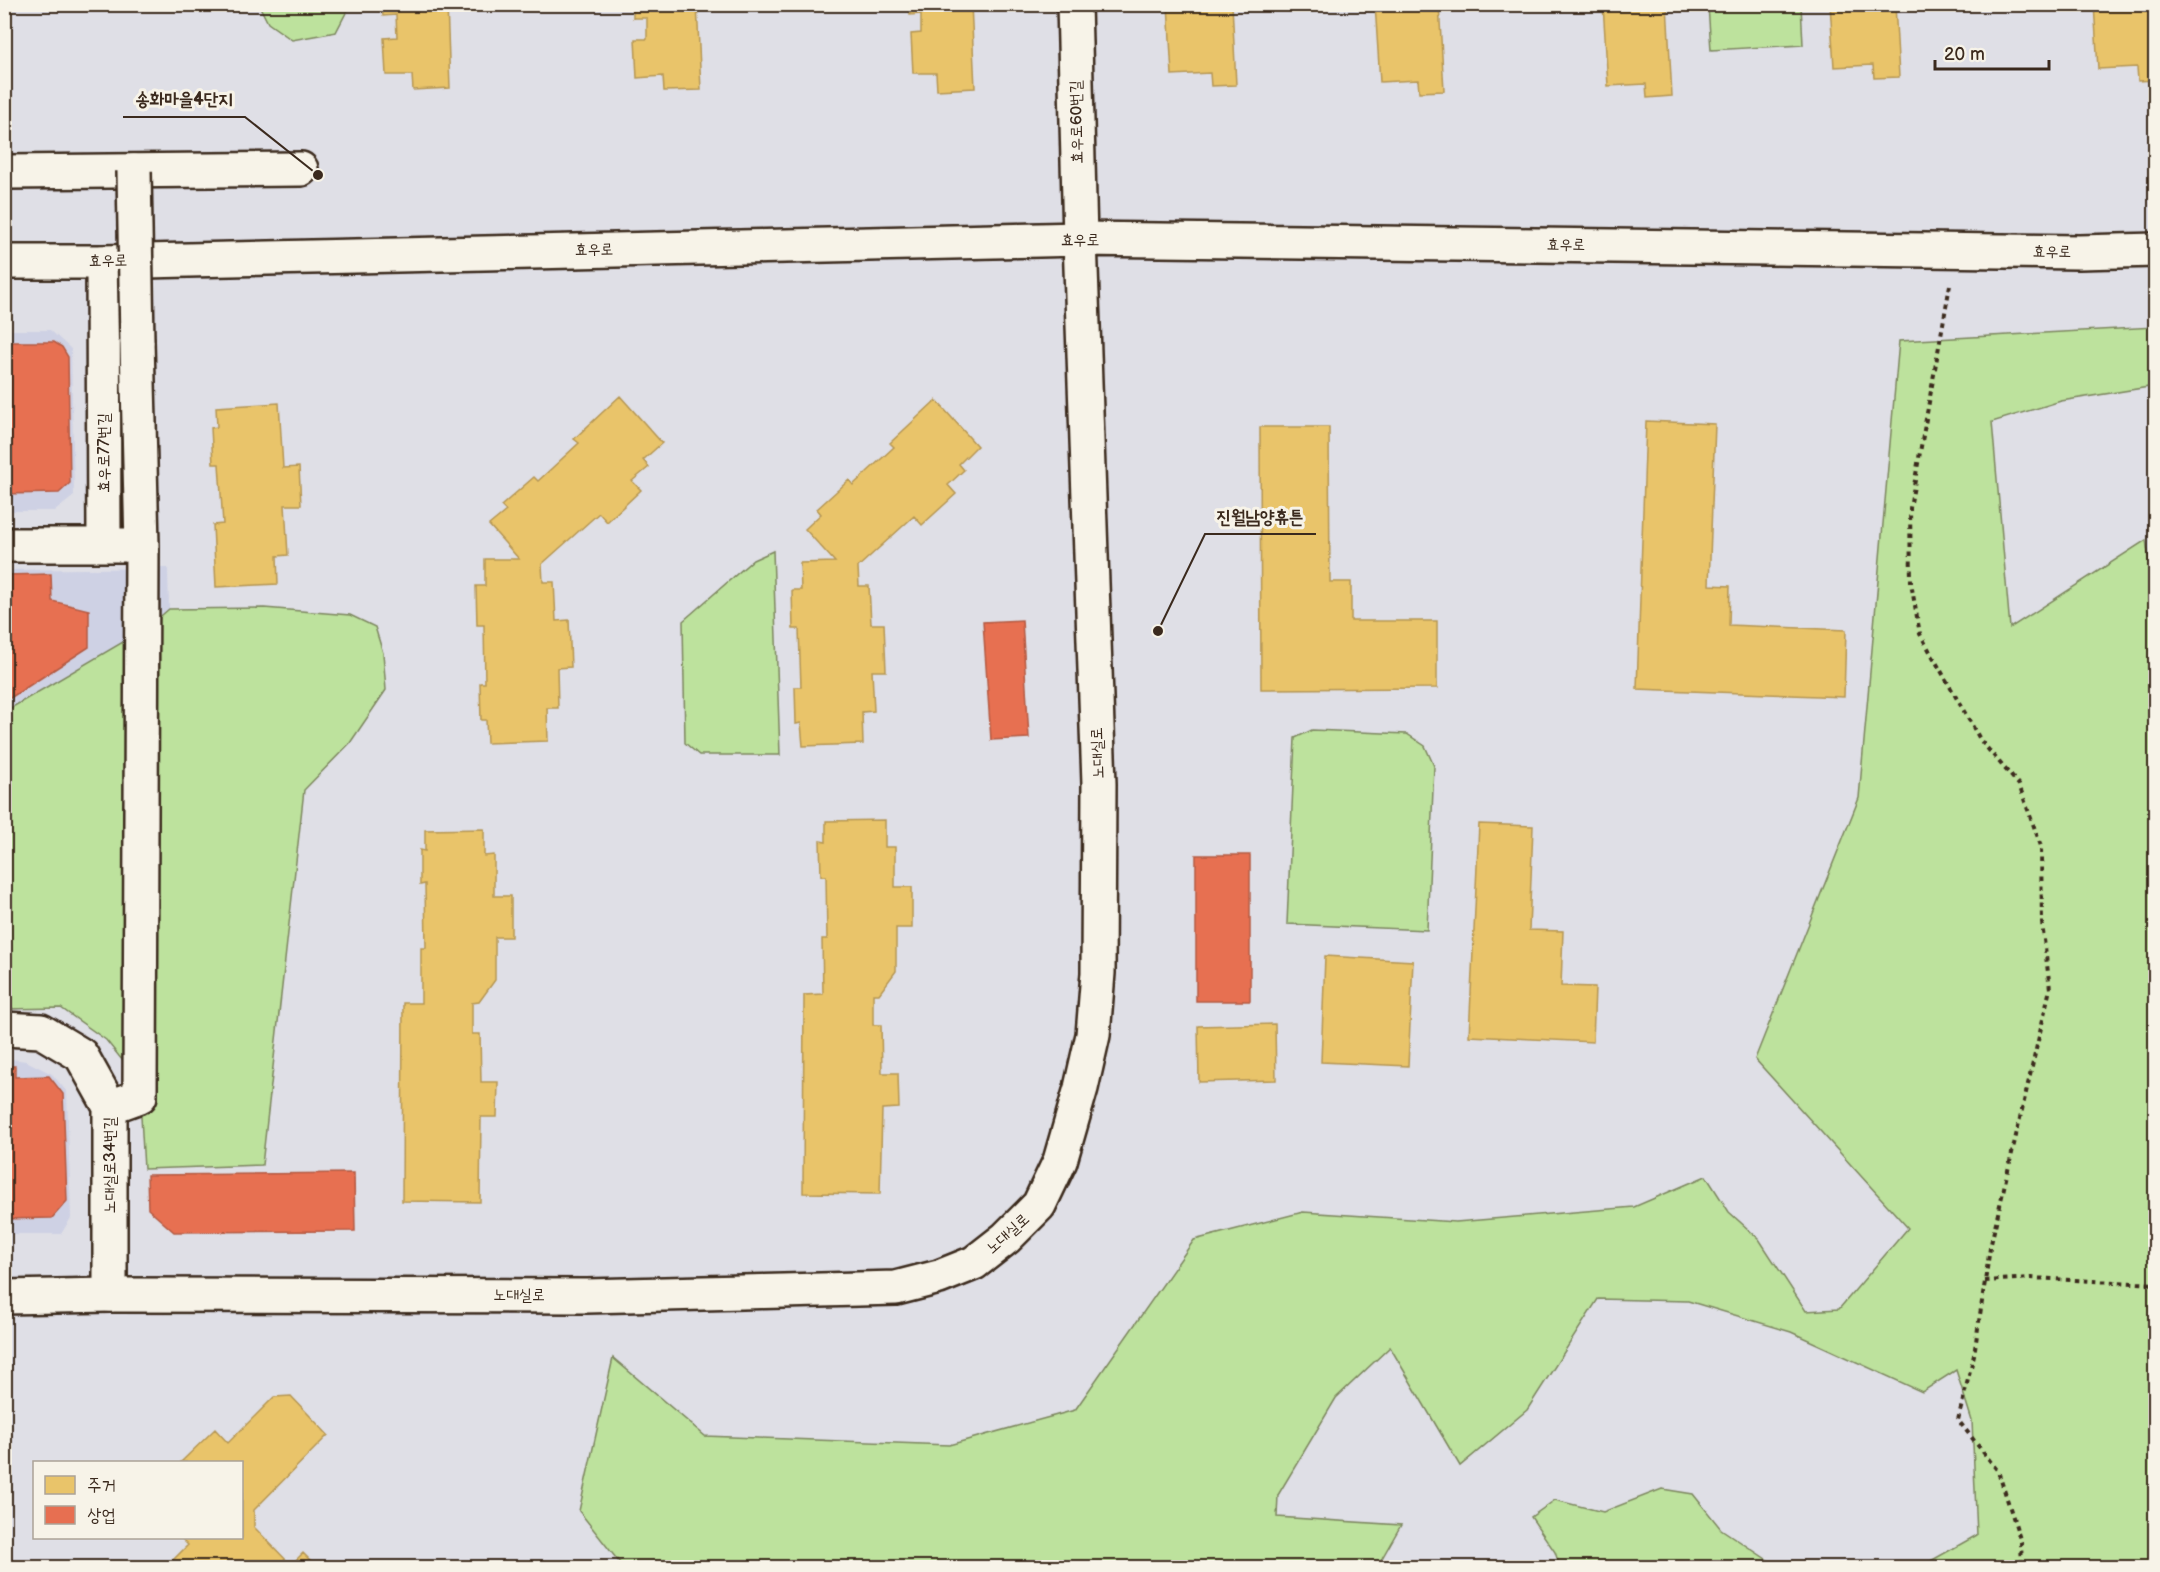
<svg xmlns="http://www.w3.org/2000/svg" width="2160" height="1572" viewBox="0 0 2160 1572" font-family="'Balsamiq Sans','Poor Story',sans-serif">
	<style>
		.built { fill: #ced1e4 }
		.green { fill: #bde29d; stroke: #7c865e; stroke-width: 1.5 }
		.homes { fill: #e9c46a; stroke: #b59653; stroke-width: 1.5 }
		.shops { fill: #e76f51; stroke: #b35a42; stroke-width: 1.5 }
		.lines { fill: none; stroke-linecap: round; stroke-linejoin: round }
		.street-casing { stroke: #3b2a1e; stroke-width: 38 }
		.secondary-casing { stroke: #3b2a1e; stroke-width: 38 }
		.path { stroke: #3b2a1e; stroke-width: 4; stroke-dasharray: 4.5 4.5; stroke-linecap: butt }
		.street { stroke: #f7f3e8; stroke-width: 33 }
		.secondary { stroke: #f7f3e8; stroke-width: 33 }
		.street-bridge-casing { stroke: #3b2a1e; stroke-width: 38; stroke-linecap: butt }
		.street-bridge { stroke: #f7f3e8; stroke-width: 33 }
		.labels { text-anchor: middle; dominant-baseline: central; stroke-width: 6; stroke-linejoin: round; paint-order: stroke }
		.street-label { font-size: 16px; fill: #3b2a1e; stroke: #f7f3e8 }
		.leader { fill: none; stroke: #3b2a1e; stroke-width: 2 }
		.callout-dot { fill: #3b2a1e; stroke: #f7f3e8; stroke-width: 2 }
		.callout-label { font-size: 18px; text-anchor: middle; font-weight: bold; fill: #3b2a1e; stroke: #f7f3e8; stroke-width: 6; stroke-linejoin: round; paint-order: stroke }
	</style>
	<rect width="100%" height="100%" fill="#dfdfe6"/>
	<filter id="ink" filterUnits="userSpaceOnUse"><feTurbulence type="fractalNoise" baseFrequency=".0167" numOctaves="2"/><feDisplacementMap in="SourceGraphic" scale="12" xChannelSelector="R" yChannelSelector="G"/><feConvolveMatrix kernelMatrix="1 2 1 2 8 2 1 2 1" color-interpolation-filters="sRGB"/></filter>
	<g filter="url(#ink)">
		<path class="built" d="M4 330H50L71 349 74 496 55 511H5Z
			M168 568 169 609 147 628 5 712 4 570Z
			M4 1058 26 1061 52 1074 67 1092 71 1218 61 1234H5Z"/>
		<path class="green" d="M259 5H350L336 32 292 40 268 23Z
			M1708 5H1801L1803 45 1711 50Z
			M2155 327V386L2061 401 1992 422 2010 628 2146 540 2156 607 2155 1567H1920L1977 1535 1972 1421 1956 1370 1922 1392 1791 1332 1688 1301 1598 1299 1527 1410 1460 1466 1390 1347 1336 1398 1278 1495 1277 1517 1401 1525 1377 1567H623L579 1511 613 1358 705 1436 949 1445 1075 1410 1194 1240 1303 1212 1456 1222 1634 1207 1706 1176 1729 1212 1759 1239 1806 1311 1839 1309 1908 1228 1755 1059 1859 798 1899 341Z
			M773 551 780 755H699L685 743 683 621 753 560Z
			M264 608 350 615 375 627 383 653 386 690 350 743 304 790 262 1165 144 1169 139 1081 106 1040 61 1008 5 1009 4 712 147 628 169 609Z
			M1312 730 1407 734 1425 746 1434 766 1427 930 1287 924 1295 738Z
			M1662 1489 1693 1494 1721 1529 1778 1567H1560L1555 1552 1531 1517 1555 1500 1603 1512Z"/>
		<path class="homes" d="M382 4H447L450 88 413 90 412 75H386L384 38 397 37 396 15 383 16Z
			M633 4H697L701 90 664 91 663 76 637 78 635 39H647V18H633Z
			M910 4H971L975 88 937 90 936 73H913L911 34 921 33V14L910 15Z
			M1168 4H1232L1236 85 1211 86 1210 73 1172 75Z
			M1375 4H1439L1444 91 1419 92 1418 80 1380 82Z
			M1603 4H1667L1672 96 1647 98 1646 84 1608 86Z
			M1830 4H1895L1899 77 1874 78 1873 65 1834 67Z
			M2094 4H2156V80L2138 81 2137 67 2098 69Z
			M620 396 662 443 643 460 649 467 632 481 641 490 607 522 599 513 542 564 543 582H554L556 621 569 620 571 667 557 668 558 708H547L548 741 487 743 486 720H481L480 683H485L484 625H477L476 586H485V559H519L489 525 506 511 501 506 534 477 538 481 579 443 574 439Z
			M936 400 977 446 959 464 964 470 948 485 956 494 922 525 914 516 858 567 859 586H869L871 624H884L886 671H872L874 711 862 712 863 744 803 746 801 723 796 724 795 687H801L799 629H793L792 590H801L800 563 835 562 805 529 821 514 817 509 849 480 853 485 894 447 890 443Z
			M279 403 283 468 299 467 301 505H285L288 555 277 556 278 584 216 587 213 525 223 524 219 464H213L211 428 217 427 216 407Z
			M1646 421 1715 424 1709 585 1730 586 1729 625 1846 630 1844 697 1637 689Z
			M1260 427H1329L1330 582H1351V621H1437V688L1261 689Z
			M885 820V847H895V887H912V928H896V971L879 994H873V1025H881L882 1073H898L899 1108 882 1109 880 1194 803 1193 804 995 823 994 822 939H827L826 876H821L820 841 826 842V821Z
			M1479 824 1533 826 1529 930 1563 931 1561 986 1595 987 1593 1042 1469 1036Z
			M484 829V856L494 855V896H511V937H495V980L479 1002 472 1003V1034H480L481 1082H498L497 1117H481L480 1202 402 1201 403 1003H421V948H426L425 884 420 885V850L425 851V830Z
			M1325 956 1413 961 1408 1066 1321 1062Z
			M1275 1024 1276 1080 1199 1082 1198 1026Z
			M291 1396 328 1435 254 1510V1527L291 1565 303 1553 318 1568H177L171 1562 188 1545 181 1538H242V1462H181L215 1429 228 1443 274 1397Z"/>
		<path class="shops" d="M4 342H54L62 347 68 357 70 483 59 493 4 494Z
			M51 574 52 601 89 610V647L4 702V575Z
			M1022 620 1029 738 991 740 983 622Z
			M1196 855H1250V1001H1196Z
			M4 1066H15V1077L49 1076 63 1094 67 1201 52 1218 4 1219V1125H11L10 1113H4Z
			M354 1173 355 1231 174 1232 148 1209 147 1175Z"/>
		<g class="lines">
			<defs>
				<path id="street" d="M1074 4 1080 239
					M7 172 301 169
					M137 341 142 545
					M4 545H104L103 262
					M104 545H142L140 1096 110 1107
					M4 1029 41 1031 81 1055 110 1107V1295"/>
				<path id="secondary" d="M4 262H103L1080 239 2079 252 2156 250
					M4 1297 110 1295 587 1296 896 1288 939 1277 974 1263 1006 1238 1039 1205 1060 1161 1081 1088 1093 1035 1098 973 1099 784 1080 239"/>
			</defs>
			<use href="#street" class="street-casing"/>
			<use href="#secondary" class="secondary-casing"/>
			<path class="path" d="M1950 285 1910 508 1911 583 1920 634 1981 741 2019 785 2041 846 2042 923 2050 989 1990 1248 1974 1355 1958 1420 1998 1471 2021 1542 2022 1568
				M1985 1281 2031 1278 2156 1284"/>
			<use href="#street" class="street"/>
			<use href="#secondary" class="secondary"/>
			<defs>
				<path id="street-bridge" d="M134 171 137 341"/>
			</defs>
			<use href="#street-bridge" class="street-bridge-casing"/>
			<use href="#street-bridge" class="street-bridge"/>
		</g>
	</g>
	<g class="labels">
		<g class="street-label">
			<text transform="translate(1077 122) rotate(-91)">효우로60번길</text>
			<text x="1080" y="240">효우로</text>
			<text transform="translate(1566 245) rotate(1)">효우로</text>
			<text transform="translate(594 250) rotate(-1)">효우로</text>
			<text transform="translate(2052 252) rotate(1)">효우로</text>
			<text transform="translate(108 261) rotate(-1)">효우로</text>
			<text transform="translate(104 453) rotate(-90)">효우로77번길</text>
			<text transform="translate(1098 753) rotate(-92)">노대실로</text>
			<text transform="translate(110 1165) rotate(-90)">노대실로34번길</text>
			<text transform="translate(1008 1234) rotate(-42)">노대실로</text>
			<text x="519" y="1295">노대실로</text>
		</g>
	</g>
	<path class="leader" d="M318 175L245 117H123M1158 631L1205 534H1316"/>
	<g class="callout-dot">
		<circle cx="318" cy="175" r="6"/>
		<circle cx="1158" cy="631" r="6"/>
	</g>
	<g class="callout-label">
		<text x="184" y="105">송화마을4단지</text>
		<text x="1260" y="523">진월남양휴튼</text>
	</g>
	<rect width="2160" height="1572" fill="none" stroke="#f7f3e8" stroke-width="24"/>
	<rect x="12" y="12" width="2136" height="1548" fill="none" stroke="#3b2a1e" stroke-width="2" filter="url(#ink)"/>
	<rect x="33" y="1461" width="210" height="78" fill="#f7f3e8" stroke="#aca397" stroke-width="1.5"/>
	<rect x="45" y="1476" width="30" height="18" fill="#e9c46a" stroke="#aca397" stroke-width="1.5"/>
	<text x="87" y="1491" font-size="18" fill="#3b2a1e">주거</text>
	<rect x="45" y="1506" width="30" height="18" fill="#e76f51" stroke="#aca397" stroke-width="1.5"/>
	<text x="87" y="1521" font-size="18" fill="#3b2a1e">상업</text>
	<path d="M1935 60v9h114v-9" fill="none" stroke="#3b2a1e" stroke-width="3"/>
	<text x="1944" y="60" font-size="18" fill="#3b2a1e" stroke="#f7f3e8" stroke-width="4.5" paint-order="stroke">20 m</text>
</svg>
